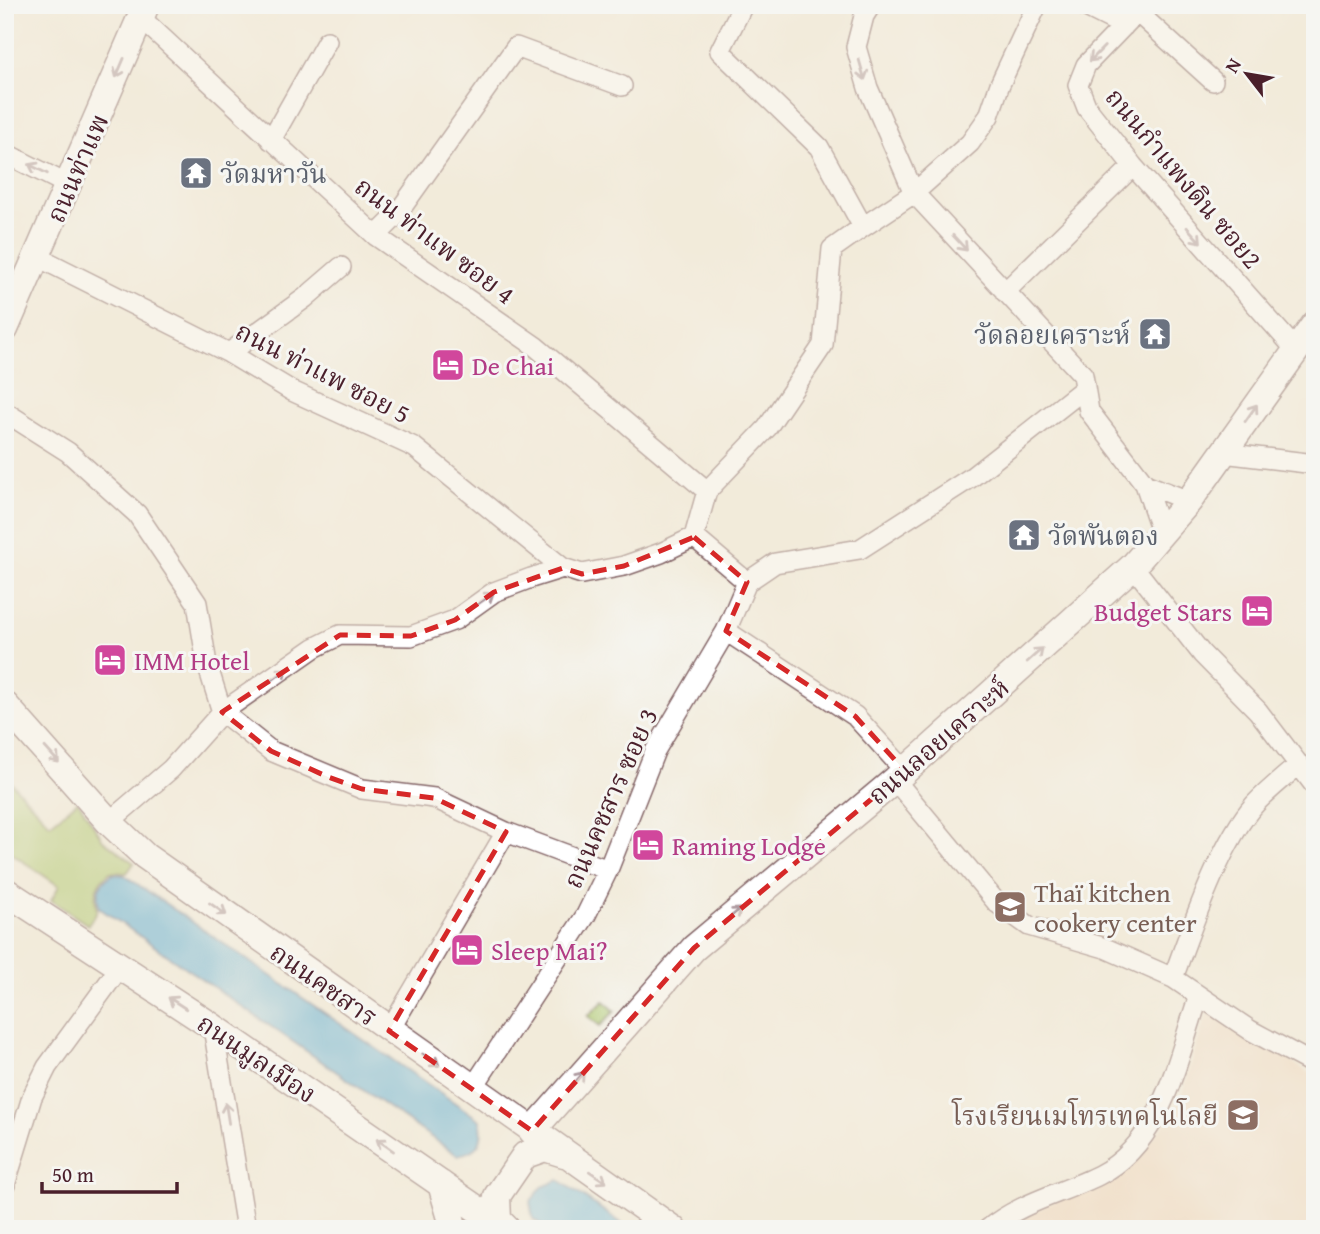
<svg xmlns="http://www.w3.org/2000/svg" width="1320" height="1234" viewBox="0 0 1320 1234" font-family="'Gentium Book Plus','Noto Serif Thai',serif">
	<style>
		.built { fill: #f0d6bc }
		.green { fill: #adc76d; stroke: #7c734c; stroke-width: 2 }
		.water { fill: #5caed7; stroke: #536681; stroke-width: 2 }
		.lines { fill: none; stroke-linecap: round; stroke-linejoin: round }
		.street-casing { stroke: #856668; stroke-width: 22 }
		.secondary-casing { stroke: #856668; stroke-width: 29 }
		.street { stroke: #fff; stroke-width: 19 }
		.secondary { stroke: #fff; stroke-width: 26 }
		.oneway { stroke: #ae9aa0 }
		.marked { fill: none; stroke: #d62828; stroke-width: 5; stroke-dasharray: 14 9; stroke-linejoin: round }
		.labels { text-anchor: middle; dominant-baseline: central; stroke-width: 6; stroke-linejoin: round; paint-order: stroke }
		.street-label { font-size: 26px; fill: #4a1f2b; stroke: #f6f6f2 }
		.worship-label { font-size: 26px; fill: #5b616d; stroke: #f6f6f2; text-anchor: start }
		.hotel-label { font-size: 26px; fill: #b23c85; stroke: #f6f6f2; text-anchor: start }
		.education-label { font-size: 26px; fill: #785e54; stroke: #f6f6f2; text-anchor: start }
	</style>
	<rect width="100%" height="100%" fill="#f6f6f2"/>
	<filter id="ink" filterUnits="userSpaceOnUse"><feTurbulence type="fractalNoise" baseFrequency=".0143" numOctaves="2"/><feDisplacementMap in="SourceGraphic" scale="14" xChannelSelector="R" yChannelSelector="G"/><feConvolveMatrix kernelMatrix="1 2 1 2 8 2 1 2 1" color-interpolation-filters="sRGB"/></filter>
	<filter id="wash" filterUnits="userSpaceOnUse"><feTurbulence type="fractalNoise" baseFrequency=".00686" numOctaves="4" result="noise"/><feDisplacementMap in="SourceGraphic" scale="28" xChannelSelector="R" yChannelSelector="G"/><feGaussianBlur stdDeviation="1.57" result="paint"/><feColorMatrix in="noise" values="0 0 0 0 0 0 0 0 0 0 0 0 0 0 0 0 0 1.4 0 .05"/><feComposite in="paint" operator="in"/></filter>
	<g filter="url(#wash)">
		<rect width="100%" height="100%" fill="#f2ebda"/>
		<path class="built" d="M1207 1011 1273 1049 1315 1077V1229H1000L1128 1166 1161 1129 1180 1101Z"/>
		<path class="green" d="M5 776 50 824 78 801 103 840 134 863 127 873 110 872C96 884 93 892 97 911L88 925 51 900 59 886 5 849Z
			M604 1001 615 1011 600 1026 588 1016Z"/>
		<path class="water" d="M112 874 124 875 480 1120C485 1141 478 1152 457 1155L99 908C95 892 99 884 112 874Z
			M559 1180 630 1229H548L533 1219 530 1202 542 1187Z"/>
	</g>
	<g filter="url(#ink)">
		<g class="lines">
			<defs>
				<path id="street" d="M871 5 864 16 856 47 868 88 914 193 1083 375 1089 411 1145 484 1162 534
					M1082 5 1124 26
					M1144 5 1086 65 1078 85 1087 108 1133 166 1296 350
					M1137 12 1213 81
					M142 19 376 236 535 346 707 491
					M271 140 327 41
					M5 153 70 186
					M863 227 914 193 970 143 989 116 1000 84 1037 5
					M376 236 395 217 516 47 622 86
					M38 257 229 353 292 391 414 447 563 568
					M1005 292 1133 166
					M229 353 305 298 341 267
					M5 412 68 452 137 514 197 603 207 664 222 712 271 751 362 789 434 798 506 832 608 870
					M1223 453 1315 464
					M1145 484 1189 501
					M694 537 707 491 767 428 823 345 832 249 863 227 819 147 720 51 743 5
					M1133 566 1202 654 1258 711 1315 786
					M747 582 775 563 860 549 972 477 1085 388
					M726 631 855 716 905 771
					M895 780 997 903 1029 926 1105 948 1173 978 1250 1030 1315 1065
					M109 822 171 769 222 712 314 648 340 635 411 636 455 620 494 592 531 578 563 568 582 574 624 566 661 553 694 537
					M1173 978C1191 929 1221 841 1255 804 1269 789 1285 777 1299 764
					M213 1027 246 1229
					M389 1031 506 832
					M472 1089 586 915 608 870 655 751 726 631 747 582 694 537
					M5 1185 32 1097 47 1067 120 967
					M988 1229C1019 1203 1063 1193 1099 1175 1163 1143 1177 1058 1199 996"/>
				<path id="secondary" d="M5 329 146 5
					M5 705 109 822 145 856 673 1229
					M5 891 213 1027 506 1229
					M532 1131 694 948 895 780 1133 566 1189 501 1315 324
					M441 1184 454 1229
					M507 1229 498 1220 497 1196 525 1155 545 1148 564 1154"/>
			</defs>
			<use href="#street" class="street-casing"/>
			<use href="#secondary" class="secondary-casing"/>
			<use href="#street" class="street"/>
			<use href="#secondary" class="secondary"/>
		</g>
		<defs><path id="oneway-shaft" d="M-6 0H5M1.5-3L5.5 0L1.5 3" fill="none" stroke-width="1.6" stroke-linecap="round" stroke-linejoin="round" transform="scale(1.75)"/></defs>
		<g class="oneway">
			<use href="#oneway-shaft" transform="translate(1097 54) rotate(134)"/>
			<use href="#oneway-shaft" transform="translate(120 68) rotate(113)"/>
			<use href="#oneway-shaft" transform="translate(862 70) rotate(74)"/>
			<use href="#oneway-shaft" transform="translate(38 169) rotate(-153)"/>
			<use href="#oneway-shaft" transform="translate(1194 235) rotate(48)"/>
			<use href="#oneway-shaft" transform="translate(960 243) rotate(47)"/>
			<use href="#oneway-shaft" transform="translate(1251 413) rotate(-55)"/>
			<use href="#oneway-shaft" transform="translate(485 599) rotate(-35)"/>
			<use href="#oneway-shaft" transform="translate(1035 655) rotate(-42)"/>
			<use href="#oneway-shaft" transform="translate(279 675) rotate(-37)"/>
			<use href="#oneway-shaft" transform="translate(52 755) rotate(48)"/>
			<use href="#oneway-shaft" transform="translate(218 909) rotate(35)"/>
			<use href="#oneway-shaft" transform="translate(733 915) rotate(-40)"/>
			<use href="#oneway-shaft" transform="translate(177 1003) rotate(-147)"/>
			<use href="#oneway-shaft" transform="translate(431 1060) rotate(35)"/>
			<use href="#oneway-shaft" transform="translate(577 1080) rotate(-49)"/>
			<use href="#oneway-shaft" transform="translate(227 1113) rotate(-99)"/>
			<use href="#oneway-shaft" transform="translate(385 1145) rotate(-145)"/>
			<use href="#oneway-shaft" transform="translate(598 1177) rotate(34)"/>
		</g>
	</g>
	<path d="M0 0H1320V1234H0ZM694 537 747 582 726 631 855 716 905 771 694 948 532 1131 389 1031 506 832 434 798 362 789 328 777 271 751 222 712 340 635 411 636 455 620 494 592 563 568 582 574 624 566Z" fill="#f2ebda" fill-opacity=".55" fill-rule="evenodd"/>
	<path class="marked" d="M694 537 747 582 726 631 855 716 905 771 694 948 532 1131 389 1031 506 832 434 798 362 789 328 777 271 751 222 712 340 635 411 636 455 620 494 592 563 568 582 574 624 566Z"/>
	<defs>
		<symbol id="temple-square" viewBox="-11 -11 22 22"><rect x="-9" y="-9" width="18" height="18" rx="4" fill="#6b7280" stroke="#f6f6f2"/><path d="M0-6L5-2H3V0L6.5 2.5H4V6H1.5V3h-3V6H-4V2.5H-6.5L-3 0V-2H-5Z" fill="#fff"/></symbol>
		<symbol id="hotel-square" viewBox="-11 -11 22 22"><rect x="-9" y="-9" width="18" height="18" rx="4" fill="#d1479c" stroke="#f6f6f2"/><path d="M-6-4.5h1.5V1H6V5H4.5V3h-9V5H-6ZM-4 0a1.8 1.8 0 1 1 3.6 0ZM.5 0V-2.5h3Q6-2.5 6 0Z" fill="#fff"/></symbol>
		<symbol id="school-square" viewBox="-11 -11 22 22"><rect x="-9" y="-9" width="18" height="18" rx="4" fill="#8d6e63" stroke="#f6f6f2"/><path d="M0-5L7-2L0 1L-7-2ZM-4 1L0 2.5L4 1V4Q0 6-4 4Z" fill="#fff"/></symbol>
	</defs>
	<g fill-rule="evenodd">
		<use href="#temple-square" x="177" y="154" width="38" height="38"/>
		<use href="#temple-square" x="1136" y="315" width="38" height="38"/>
		<use href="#hotel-square" x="429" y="346" width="38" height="38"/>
		<use href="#temple-square" x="1005" y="516" width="38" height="38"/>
		<use href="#hotel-square" x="1238" y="592" width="38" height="38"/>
		<use href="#hotel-square" x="91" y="641" width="38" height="38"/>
		<use href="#hotel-square" x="629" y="826" width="38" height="38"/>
		<use href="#school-square" x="991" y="888" width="38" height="38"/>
		<use href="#hotel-square" x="448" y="931" width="38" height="38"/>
		<use href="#school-square" x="1224" y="1096" width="38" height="38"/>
	</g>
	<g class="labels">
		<g class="street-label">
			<text transform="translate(77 168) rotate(-66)">ถนนท่าแพ</text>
			<text transform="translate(1184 178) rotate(50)">ถนนกำแพงดิน ซอย2</text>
			<text transform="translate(435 240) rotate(37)">ถนน ท่าแพ ซอย 4</text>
			<text transform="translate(323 372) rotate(27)">ถนน ท่าแพ ซอย 5</text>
			<text transform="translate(938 741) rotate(-41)">ถนนลอยเคราะห์</text>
			<text transform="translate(610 798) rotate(-66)">ถนนคชสาร ซอย 3</text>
			<text transform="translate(324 984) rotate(35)">ถนนคชสาร</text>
			<text transform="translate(257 1058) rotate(34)">ถนนมูลเมือง</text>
		</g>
		<g class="worship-label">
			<text x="220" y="173">วัดมหาวัน</text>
			<text x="1130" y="334" text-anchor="end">วัดลอยเคราะห์</text>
			<text x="1048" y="535">วัดพันตอง</text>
		</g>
		<g class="hotel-label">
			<text x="472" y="365">De Chai</text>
			<text x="1232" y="611" text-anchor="end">Budget Stars</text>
			<text x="134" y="660">IMM Hotel</text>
			<text x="672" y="845">Raming Lodge</text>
			<text x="491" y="950">Sleep Mai?</text>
		</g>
		<g class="education-label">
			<text x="1034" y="892">Thaï kitchen<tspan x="1034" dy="30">cookery center</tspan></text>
			<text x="1218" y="1115" text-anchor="end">โรงเรียนเมโทรเทคโนโลยี</text>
		</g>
	</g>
	<rect width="1320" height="1234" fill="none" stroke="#f6f6f2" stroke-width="28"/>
	<g transform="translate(1247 74) rotate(301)" stroke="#f6f6f2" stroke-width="5" paint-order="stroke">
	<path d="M0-5L12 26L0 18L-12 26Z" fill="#4a1f2b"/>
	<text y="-10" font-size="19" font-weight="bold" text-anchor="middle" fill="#4a1f2b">N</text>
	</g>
	<path d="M42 1182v10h135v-10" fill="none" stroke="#4a1f2b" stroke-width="3.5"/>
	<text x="52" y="1182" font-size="21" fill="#4a1f2b" stroke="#f6f6f2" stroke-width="5" paint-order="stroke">50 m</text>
</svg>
